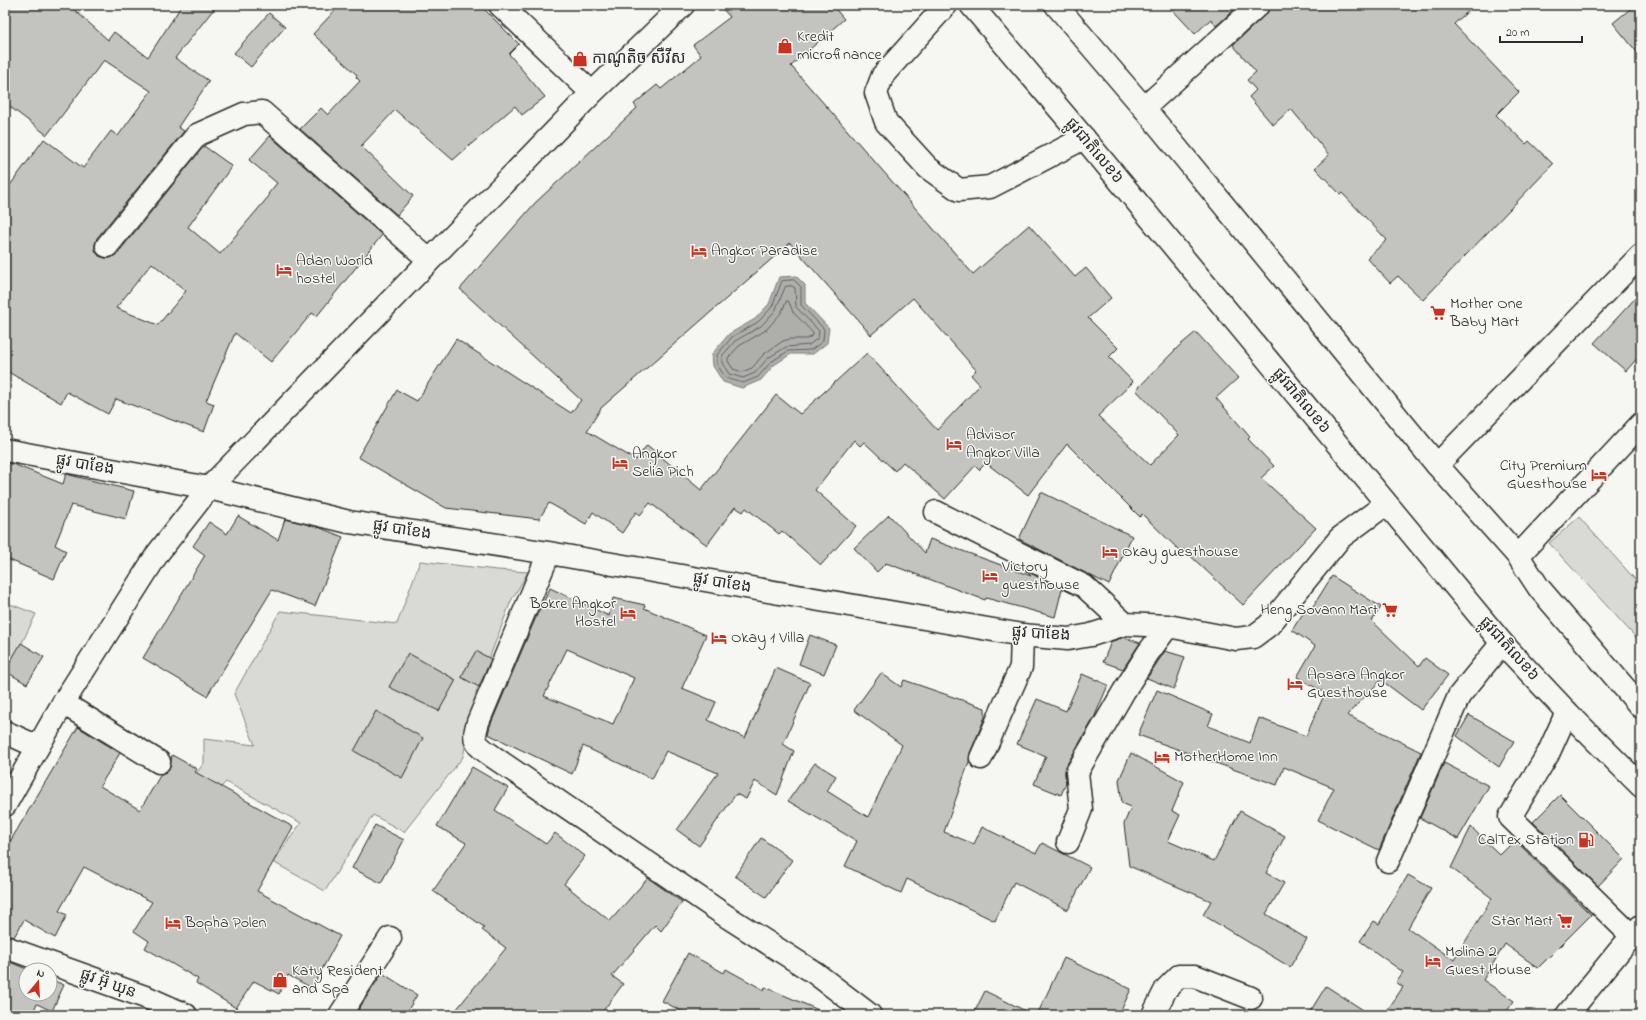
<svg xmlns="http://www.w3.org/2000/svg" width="1646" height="1020" viewBox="0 0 1646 1020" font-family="'Indie Flower','Noto Sans Khmer',sans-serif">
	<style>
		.green { fill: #d9d9d5; stroke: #828280 }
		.water { fill: #aeaeab; stroke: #7a7a78 }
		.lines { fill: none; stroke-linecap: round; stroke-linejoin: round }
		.shore { stroke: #5f5f5e; stroke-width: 1 }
		.building { fill: #c3c3c0; stroke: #2b2b2b; fill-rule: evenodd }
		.minor-casing { stroke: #2b2b2b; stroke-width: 25 }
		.major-casing { stroke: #2b2b2b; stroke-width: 25 }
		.minor { stroke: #f6f6f2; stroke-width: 22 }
		.major { stroke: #f6f6f2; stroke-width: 22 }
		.labels { text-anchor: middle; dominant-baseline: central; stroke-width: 3; stroke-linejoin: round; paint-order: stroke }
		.poi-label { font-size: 16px; fill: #2b2b2b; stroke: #f6f6f2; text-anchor: start }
		.street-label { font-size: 16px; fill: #2b2b2b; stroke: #f6f6f2 }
	</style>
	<rect width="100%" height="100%" fill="#f6f6f2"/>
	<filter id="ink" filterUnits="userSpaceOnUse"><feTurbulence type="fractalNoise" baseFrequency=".025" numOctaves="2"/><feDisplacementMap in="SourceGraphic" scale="8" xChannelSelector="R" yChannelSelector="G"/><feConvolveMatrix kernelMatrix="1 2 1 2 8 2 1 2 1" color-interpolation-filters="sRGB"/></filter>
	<g filter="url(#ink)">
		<path class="green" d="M1579 517 1641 586V643L1549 543Z
			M420 561 497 570 528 572 511 601 476 693 463 757 404 832 373 815 325 891 273 862 301 823 226 782 218 790 189 783 204 763V739L255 745 234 694 280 611 397 624Z
			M5 602 36 614 5 678Z"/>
		<path class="water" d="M796 276 805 285V303L829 328 827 343 813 354H791L774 365 761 380 742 388 723 382 713 366 712 354 729 334 755 319 769 304 779 277Z"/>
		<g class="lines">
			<path class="shore" d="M794 280 801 287V305L824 329 823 341 811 350 788 351 771 362 758 377 743 383 726 378 717 365V355L732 337 758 322 772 307 782 281Z
				M786 286H792L795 288 796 307 819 331 818 338 809 345 786 347 768 358 755 373 743 378 729 374 722 363V356L735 341 761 326 775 311Z
				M787 301 789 302 793 312 813 333V335L807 339H790L783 341 764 354 752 368 742 372 733 369 728 361V358L739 346 766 330 781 313Z"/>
		</g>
		<path class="building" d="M5 5H69L108 40 114 32 148 57 182 5H217L175 58 209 81 178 127 184 131 97 238 95 244V250L99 256 105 258H111L117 254 204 146 232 166 188 227 220 254 269 196 268 194 277 183 249 160 270 136 382 235 317 316 312 313 271 362 235 333 206 401 214 404 204 432 116 399 108 414 67 392 61 403 5 370V192L44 139 83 168 111 131 118 136 151 91 104 60 47 135 5 103ZM152 263 186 291 158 325 116 308Z
			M340 5H480L519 44 509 54 545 97 522 115 515 106 453 160 395 110 361 146 413 196 397 215 300 129 321 108 328 115 360 81 356 77 357 75 313 34Z
			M719 5H832L844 19 791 66 973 274 1029 225 1075 277 1086 268 1111 298 1088 318 1118 348 1109 357 1133 382 1098 416 1150 465 1179 435 1136 390 1179 346 1196 332 1238 378 1216 398 1250 437 1248 439 1274 466 1261 478 1316 528 1243 605 1183 549 1181 552 1142 514 1140 517 1067 444 1028 495 986 463 979 470 975 466 945 499 903 462 895 471 864 442 860 446 854 440 815 490 856 526 821 565 782 531 779 534 746 508 743 512 735 507 707 545 650 503 640 515 636 512 622 533 593 512 586 524 549 503 539 519 446 508 358 457 397 390 417 401 456 339 571 413 581 400 460 289 535 203 637 108 634 104 657 85 661 89 701 56 693 45 730 17ZM790 243 871 335 913 298 976 370 971 375 980 385 937 430 867 353 800 414 776 395 701 490 647 445 636 460 587 431 601 408Z
			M1168 5H1239L1216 26 1211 19 1195 34Z
			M1270 5H1475L1454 24 1519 92 1496 115 1526 144 1529 141 1553 164 1423 300 1398 276 1390 283 1367 258 1387 240 1342 193 1340 194 1315 168 1329 155 1291 109 1273 125 1249 97 1256 90 1247 80 1256 72 1233 45 1266 14 1270 9Z
			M1635 5H1641V57L1613 23Z
			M269 13 285 27 251 67 234 53Z
			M1641 292V354L1626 371 1594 343Z
			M5 463 13 464 63 484 66 474 134 491 126 519 71 505 55 545 66 551 54 579 5 558Z
			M1041 492 1132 536 1109 585 1019 539Z
			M889 515 925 553 930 539 1031 576 1026 571 1062 589 1055 617 986 598 985 600 886 563 877 572 854 548Z
			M238 516 278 540 285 519 318 527 343 537 315 606 272 590 207 696 143 658 205 555 193 546 209 522 227 534Z
			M1332 576 1381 607 1372 621 1419 666 1425 658 1448 675 1421 710 1381 680 1347 715 1421 752 1379 850 1318 820 1334 788 1284 767 1277 785 1138 735 1157 690 1213 714 1208 726 1250 743 1259 718 1306 736 1325 693 1297 677 1315 646 1292 630 1308 606 1312 608Z
			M550 588 609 616 613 598 645 605 644 608 706 635 682 688 716 702 708 720 745 738 776 668 810 683 783 744 794 751 777 795 755 781 746 799 736 794 699 846 677 830 718 773 666 751 652 779 583 746 572 774 488 734 490 726 536 617ZM567 649 634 678 613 724 544 696Z
			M810 635 836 645 824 674 799 664Z
			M1124 637 1140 643 1123 669 1103 662 1111 642Z
			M21 643 44 657 27 684 5 671Z
			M476 651 491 659 479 687 461 677Z
			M1165 651 1185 657 1174 689 1147 678Z
			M408 653 456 680 439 711 389 687Z
			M881 673 901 687 904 680 985 708V717L970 753 969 762 944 832 974 844 982 827 1036 853 1042 843 1090 867 1068 910 1014 882 995 921 907 879 901 893 845 866 857 841 788 801 815 763 836 776 827 791 868 817 902 745 854 710Z
			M1082 674 1108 685 1094 718 1066 766 1065 773 1066 783 1061 795 1034 784 1046 756 1017 744 1037 699 1066 711Z
			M376 711 423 738 402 778 354 751Z
			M1469 715 1514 741 1499 767 1457 736Z
			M78 727 120 753 100 786 140 810 161 774 165 773 170 768 172 755 197 769 195 772 293 827 257 891 340 936 312 988 288 975 279 994 254 981 236 1008 196 983 198 979 145 948 149 941 134 931 152 902 84 867 59 911 67 915 55 938 24 920 14 937 5 935V850Z
			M1131 753 1184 782 1172 811 1180 815 1168 841 1214 861 1240 811 1285 836 1266 873 1284 883 1266 914 1307 939 1290 967 1203 915 1211 901 1129 866 1124 824 1131 807 1122 803 1119 780Z
			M1444 763 1489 786 1458 839 1420 818Z
			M472 767 508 788 495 810 546 844 555 833 585 856 564 884 610 921 648 878 682 902 661 931 655 925 612 976 623 984 600 1015H452L506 948 482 930 484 927 433 891 466 843 437 826Z
			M1560 795 1624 859 1598 886 1533 822Z
			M375 825 404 840 381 883 352 868Z
			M1471 827 1500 855 1515 840 1591 915 1538 968 1505 944 1483 980 1514 1001 1504 1015H1384L1403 987 1396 982 1403 972 1360 941 1374 921 1379 924 1408 875 1431 888 1408 928 1454 960 1492 898 1451 868Z
			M761 838 792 860 766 897 735 876Z
			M688 953 724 973 726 969 764 990 765 987 830 1015H689L662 1001Z
			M1064 958 1131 989 1119 1015H1037Z
			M5 960 29 970H26V994H50V979L64 985 52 1011 37 1004 31 1015H5Z
			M382 973 417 995 405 1015H355Z
			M1326 986 1371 1015H1308Z
			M985 991 1034 1015H973Z"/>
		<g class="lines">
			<defs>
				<path id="minor" d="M500 5 592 93
					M946 5 883 75 876 93 886 122 928 168 959 190 990 187 1084 138
					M1144 108 1258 5
					M107 246 197 135 244 114 262 112 429 260
					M5 450 209 488 349 522 549 553 1022 635 1068 639 1091 635 1125 624 1168 626 1236 639 1253 637 1269 625 1340 538 1386 504
					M1437 465 1641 255
					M936 512 1084 586 1125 624
					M549 553 478 722C472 742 475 744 492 756L726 916 815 973 870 1015
					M1518 556 1641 424
					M63 703 159 762
					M1567 712 1548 754 1510 817 1632 936
					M5 732 38 747
					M981 758 1021 667 1022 635
					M5 805 63 703 158 553 209 488 592 93 683 5
					M1068 842 1081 809 1077 772 1124 691 1148 653 1168 626
					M1388 861 1459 696 1502 643
					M5 947 148 998 186 1015
					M340 1015 390 938
					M1153 1015 1166 989 1179 976H1195L1251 998
					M1567 1015 1620 950 1641 926"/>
				<path id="major" d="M971 5 1084 138 1502 643 1567 712 1641 786
					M1056 5 1144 108 1437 465 1518 556 1539 588 1641 707"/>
			</defs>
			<use href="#minor" class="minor-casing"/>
			<use href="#major" class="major-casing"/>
			<use href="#minor" class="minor"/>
			<use href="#major" class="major"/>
		</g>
	</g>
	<defs>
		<symbol id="shop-bare" viewBox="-9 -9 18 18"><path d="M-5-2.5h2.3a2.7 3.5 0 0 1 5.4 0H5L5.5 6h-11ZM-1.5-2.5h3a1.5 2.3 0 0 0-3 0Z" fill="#c8321e" stroke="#f6f6f2" stroke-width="2.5" paint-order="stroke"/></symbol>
		<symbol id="hotel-bare" viewBox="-9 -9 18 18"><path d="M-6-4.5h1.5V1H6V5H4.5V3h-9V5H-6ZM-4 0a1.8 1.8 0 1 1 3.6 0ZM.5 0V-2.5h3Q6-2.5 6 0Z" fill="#c8321e" stroke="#f6f6f2" stroke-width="2.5" paint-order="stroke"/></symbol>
		<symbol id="supermarket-bare" viewBox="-9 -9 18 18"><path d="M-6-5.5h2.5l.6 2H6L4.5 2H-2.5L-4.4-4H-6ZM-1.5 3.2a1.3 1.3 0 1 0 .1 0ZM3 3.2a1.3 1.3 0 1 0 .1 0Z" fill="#c8321e" stroke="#f6f6f2" stroke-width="2.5" paint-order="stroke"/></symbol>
		<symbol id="fuel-bare" viewBox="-9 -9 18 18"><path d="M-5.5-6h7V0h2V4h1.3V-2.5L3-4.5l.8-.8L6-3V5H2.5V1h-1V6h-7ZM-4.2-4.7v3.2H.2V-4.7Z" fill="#c8321e" stroke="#f6f6f2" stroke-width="2.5" paint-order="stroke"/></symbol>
	</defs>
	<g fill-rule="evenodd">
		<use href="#shop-bare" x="774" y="35" width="22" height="22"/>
		<use href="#shop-bare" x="569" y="48" width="22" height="22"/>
		<use href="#hotel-bare" x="688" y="240" width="22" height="22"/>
		<use href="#hotel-bare" x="273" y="259" width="22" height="22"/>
		<use href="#supermarket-bare" x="1427" y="302" width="22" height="22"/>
		<use href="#hotel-bare" x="943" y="433" width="22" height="22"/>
		<use href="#hotel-bare" x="609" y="452" width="22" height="22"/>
		<use href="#hotel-bare" x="1588" y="464" width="22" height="22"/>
		<use href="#hotel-bare" x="1099" y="541" width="22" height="22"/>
		<use href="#hotel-bare" x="979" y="565" width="22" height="22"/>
		<use href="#supermarket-bare" x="1379" y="599" width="22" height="22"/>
		<use href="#hotel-bare" x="617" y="602" width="22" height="22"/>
		<use href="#hotel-bare" x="708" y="627" width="22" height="22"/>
		<use href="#hotel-bare" x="1284" y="673" width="22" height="22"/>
		<use href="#hotel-bare" x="1151" y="746" width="22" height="22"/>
		<use href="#fuel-bare" x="1575" y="829" width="22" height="22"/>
		<use href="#supermarket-bare" x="1554" y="910" width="22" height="22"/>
		<use href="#hotel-bare" x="162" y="912" width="22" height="22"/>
		<use href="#hotel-bare" x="1422" y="950" width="22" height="22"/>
		<use href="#shop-bare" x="269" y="969" width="22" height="22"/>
	</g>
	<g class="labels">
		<g class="poi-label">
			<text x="797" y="37">Kredit<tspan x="797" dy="18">microfinance</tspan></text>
			<text x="592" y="59">កាណូតិច សឺវីស</text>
			<text x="711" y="251">Angkor Paradise</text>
			<text x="296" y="261">Adan World<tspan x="296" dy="18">hostel</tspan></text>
			<text x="1450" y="304">Mother One<tspan x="1450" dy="18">Baby Mart</tspan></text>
			<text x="966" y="435">Advisor<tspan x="966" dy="18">Angkor Villa</tspan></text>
			<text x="632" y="454">Angkor<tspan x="632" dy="18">Selia Pich</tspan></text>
			<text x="1587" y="466" text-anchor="end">City Premium<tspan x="1587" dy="18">Guesthouse</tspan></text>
			<text x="1122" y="552">Okay guesthouse</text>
			<text x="1002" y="567">Victory<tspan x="1002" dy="18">guesthouse</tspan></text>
			<text x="616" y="604" text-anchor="end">Bokre Angkor<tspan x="616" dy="18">Hostel</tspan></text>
			<text x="1378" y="610" text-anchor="end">Heng Sovann Mart</text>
			<text x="731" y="638">Okay 1 Villa</text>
			<text x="1307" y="675">Apsara Angkor<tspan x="1307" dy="18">Guesthouse</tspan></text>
			<text x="1174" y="757">MotherHome Inn</text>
			<text x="1574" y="840" text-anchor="end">CalTex Station</text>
			<text x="1553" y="921" text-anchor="end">Star Mart</text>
			<text x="185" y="923">Bopha Polen</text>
			<text x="1445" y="952">Molina 2<tspan x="1445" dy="18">Guest House</tspan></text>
			<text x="292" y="971">Katy Resident<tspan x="292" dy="18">and Spa</tspan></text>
		</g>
		<g class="street-label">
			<text transform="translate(1094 151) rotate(50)">ផ្លូវជាតិលេខ៦</text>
			<text transform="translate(1301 401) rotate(50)">ផ្លូវជាតិលេខ៦</text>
			<text transform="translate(85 465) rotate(10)">ផ្លូវ បាខែង</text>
			<text transform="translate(402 530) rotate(9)">ផ្លូវ បាខែង</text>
			<text transform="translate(722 583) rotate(10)">ផ្លូវ បាខែង</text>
			<text transform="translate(1041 634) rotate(4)">ផ្លូវ បាខែង</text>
			<text transform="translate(1509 649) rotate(48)">ផ្លូវជាតិលេខ៦</text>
			<text transform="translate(108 984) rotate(20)">ផ្លូវ អ៊ុំ ឃុន</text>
		</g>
	</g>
	<rect width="1646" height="1020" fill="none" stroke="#f6f6f2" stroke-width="20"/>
	<rect x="10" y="10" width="1626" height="1000" fill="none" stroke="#2b2b2b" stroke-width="1.5" filter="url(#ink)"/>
	<g transform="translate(38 982) rotate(18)"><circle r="19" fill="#f6f6f2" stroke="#a5a5a2"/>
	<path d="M0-3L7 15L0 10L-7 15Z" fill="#c8321e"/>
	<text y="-6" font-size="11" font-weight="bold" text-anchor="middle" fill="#2b2b2b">N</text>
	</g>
	<path d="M1500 36v6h82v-6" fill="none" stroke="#2b2b2b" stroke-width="2"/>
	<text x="1506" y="36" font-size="12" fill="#2b2b2b" stroke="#f6f6f2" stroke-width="3" paint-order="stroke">20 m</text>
</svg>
